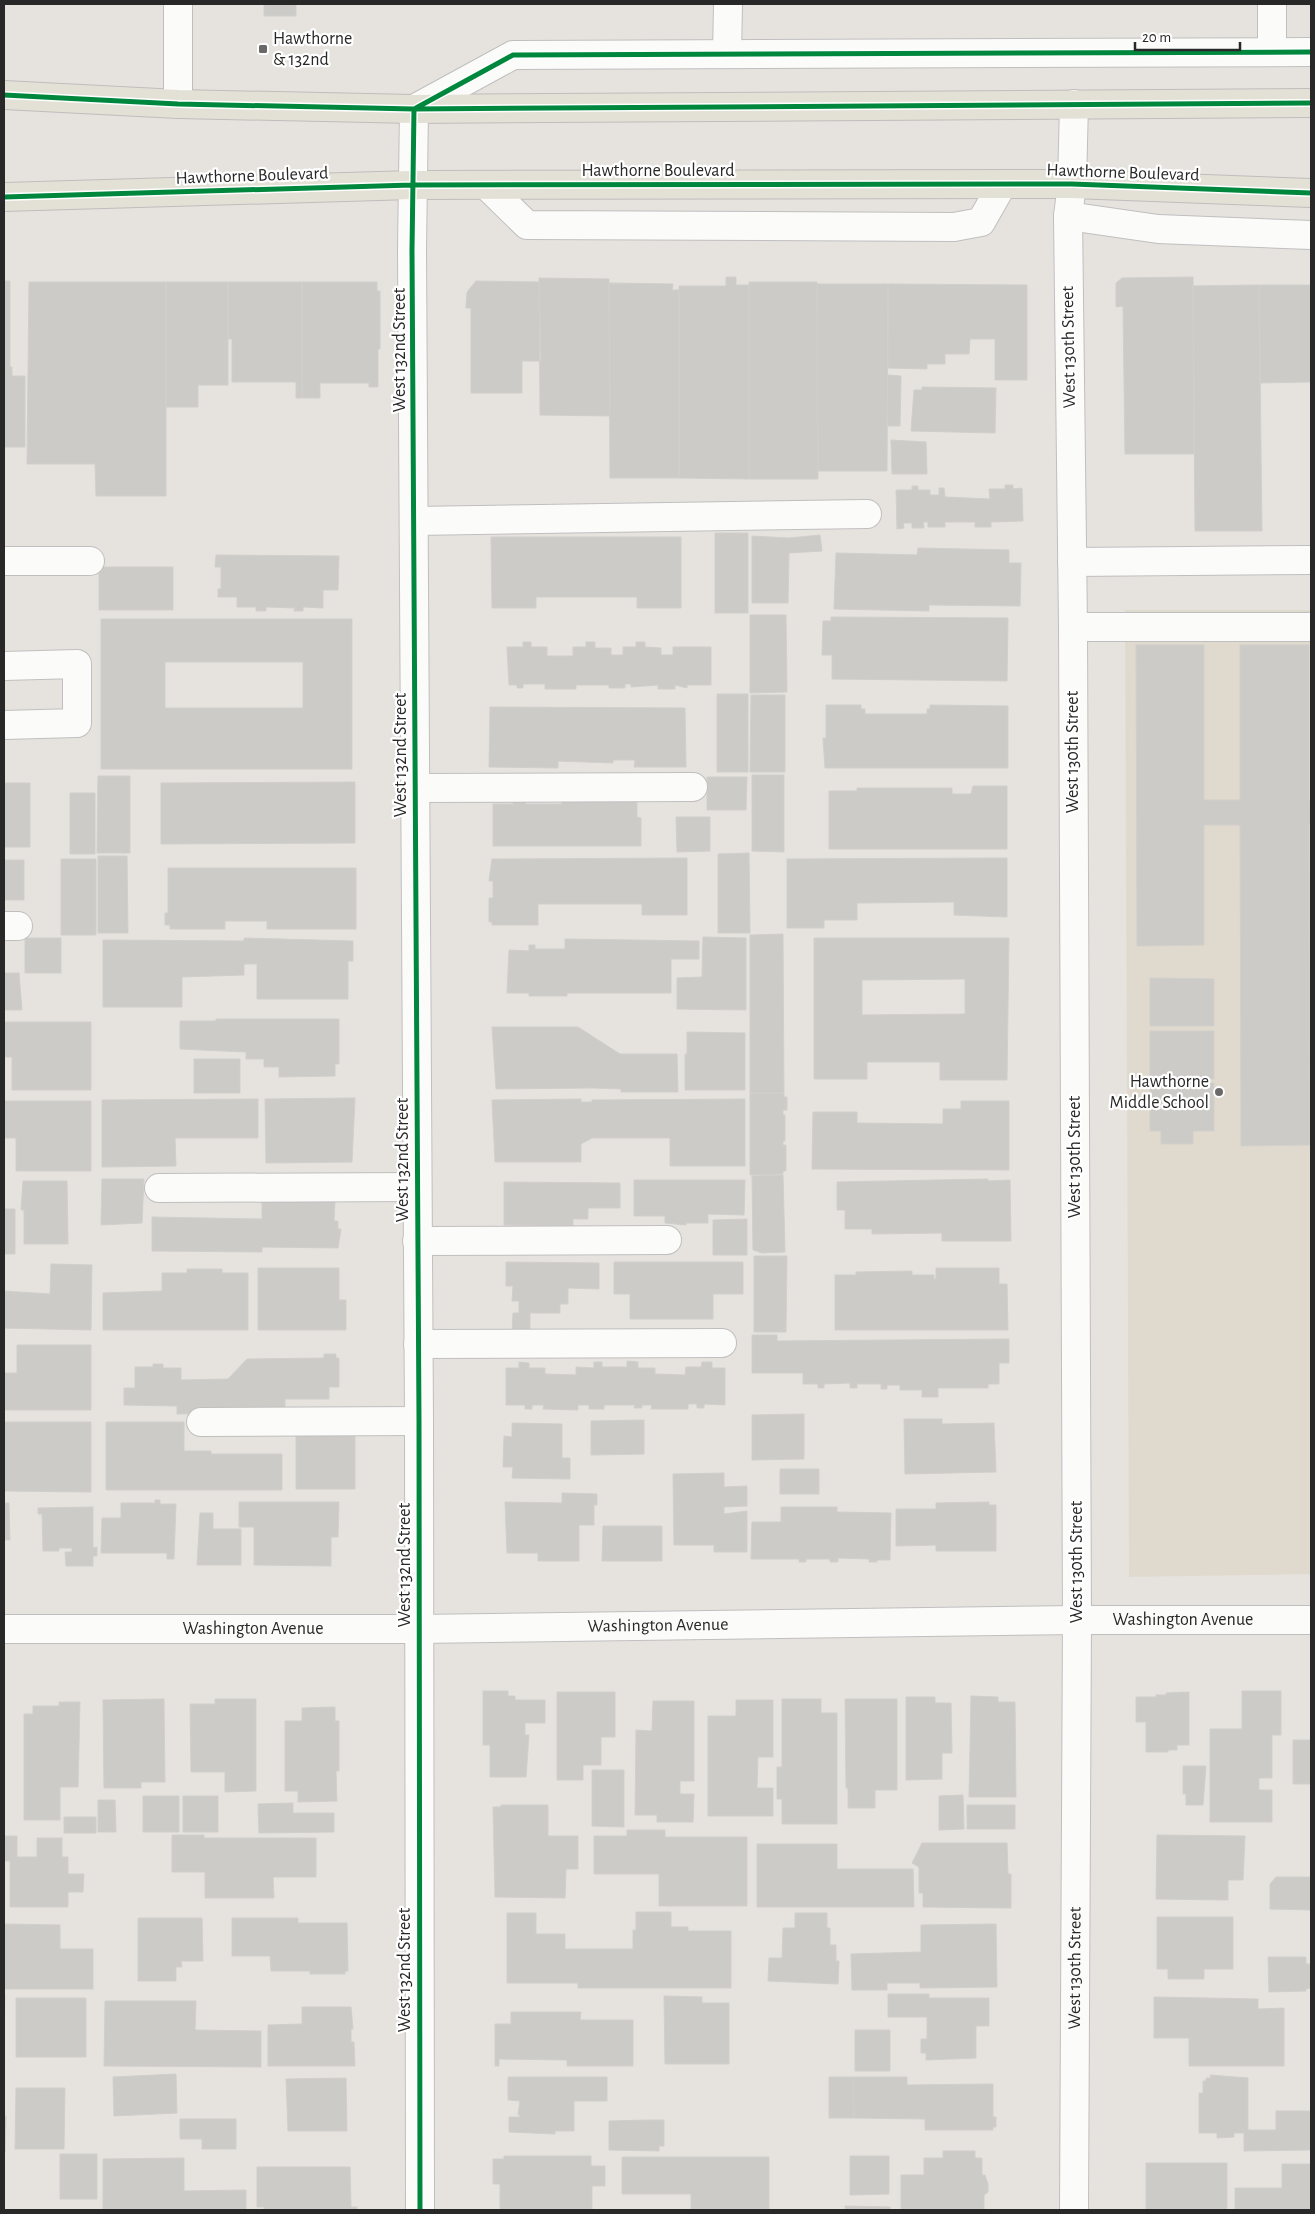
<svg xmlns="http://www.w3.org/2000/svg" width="1315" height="2214" viewBox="0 0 1315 2214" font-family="'Alegreya Sans',sans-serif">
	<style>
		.education { fill: #e0dace }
		.building { fill: #cdcbc8; stroke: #d1cfcb; fill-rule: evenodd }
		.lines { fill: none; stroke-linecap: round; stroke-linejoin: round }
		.minor-casing { stroke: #c0bfbf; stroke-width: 30 }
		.major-casing { stroke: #bfbdbd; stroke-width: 30 }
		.minor { stroke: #fbfbfa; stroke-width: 28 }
		.major { stroke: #e3e0d5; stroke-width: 28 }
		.cycleway-casing { stroke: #fff; stroke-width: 8 }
		.cycleway { stroke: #00873e; stroke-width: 5 }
		.poi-dot { fill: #6a6968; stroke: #fff; stroke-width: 2 }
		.labels { text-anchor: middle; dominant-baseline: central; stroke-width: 4.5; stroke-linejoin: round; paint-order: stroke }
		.poi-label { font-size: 18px; fill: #282828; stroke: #fff; text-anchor: start }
		.street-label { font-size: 18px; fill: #282828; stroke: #fff }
	</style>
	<rect width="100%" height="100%" fill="#e6e3df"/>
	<path class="education" d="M1125 610H1311V1574L1129 1577Z"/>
	<path class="building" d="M249 4H419H296V16H264V4Z
		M726 277H736V285H749V479L679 478V286H726Z
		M1193 277 1194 454H1125L1123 306 1116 307V283L1122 278Z
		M539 278 609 279 610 416 540 415Z
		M4 281H10V367H12V376H25V447H4Z
		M476 281 539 282 541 361H522V393H471V308H466L467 292Z
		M29 282H166V496H96L95 464H27Z
		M166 282H228V385H198V407H166Z
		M228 282H302V398H296V382H232V339H228Z
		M302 282H377V291H380V349H378V387H369V383H320V398H302Z
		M749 282H817L818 479H749Z
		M609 283 673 284 672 290H679V478H610Z
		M817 284H888L887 471H818Z
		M888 284 1027 285V380H995V339H970L969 354H945V364H927V369L888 368Z
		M1259 285H1311V382L1260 383Z
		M1259 285 1262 531H1195L1193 286Z
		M888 375 901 376 900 426H887Z
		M922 387 996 388 995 433 911 431 914 390H922Z
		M891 440 926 442 927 474H892Z
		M1005 485H1013V489L1022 488 1023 521 991 522V527H975V522H945V527H928V522H923L924 528H912V523H903L904 528 897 529 896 490H912V486H918V490H930V495H939V488H944L945 497 990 499 989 489H1005Z
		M715 533H748V613H715Z
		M820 535 822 551 789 553 788 603H752V536L789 538Z
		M491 537H681V608H637V597H536V608H492Z
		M918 548 1009 550V563H1021L1020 606 929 605V611L834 609 836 553 917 555Z
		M216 555 339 556 338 590H323V608L303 607V611H294L295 608 266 607V611H256V607H237V597H218V589H221V567H215Z
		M99 567H173V610H99Z
		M750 615H786L787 692 750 693Z
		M831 617 1008 618 1007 681 832 679V655H822L823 621H831Z
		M101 619H352V769H101ZM165 662H303V708H165Z
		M523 642H531V647H547V656H573V647H586V642H595V648H611V655H623V647H636V642H645V647L661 648V655H673V647H711V685H687V688L675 685V689H658V685L631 687V684H625V688H609V685H576V689H545V684H523V688H517V685H509L507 647H523Z
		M1136 645H1204V800H1240V645H1309V801H1311V824H1309L1310 1145 1241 1146 1240 825H1204V945L1137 946Z
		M717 694H748V772H717Z
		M751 695H785V772H750Z
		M826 705H861V709H865V714H927V709H930V705L1008 706V768H825L823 738H826Z
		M490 707 685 708 686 767H634L635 760H613V763L558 761V768L489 767Z
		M752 775H784V852L752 851Z
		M98 776H130V853H97Z
		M707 777H747L746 810H707Z
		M355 782V843L161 844V783Z
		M4 783H30V847H4Z
		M973 786H1007V849H829V791H857V788H952V794H971Z
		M70 793H95V854H70Z
		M513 797H526L525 804H562V797L637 798V817L641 818V846H493V804H513Z
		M676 817H710V851L677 852Z
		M749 853 750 933H718V854Z
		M98 856H127L128 933H98Z
		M687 858V915H642V904H538V925H492V922H489V898H493V881H489L492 859Z
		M1007 858V917L954 915V902L857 903V920H824V928H787V859Z
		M61 859H96V935H61Z
		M4 860H24V900H4Z
		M168 868H356V929H267V921H225V929H170V925H165V913H168Z
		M783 934 784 1093H750V935Z
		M703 937 746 938V1010L677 1009V978L702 977Z
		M25 938H61V973H25Z
		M244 938 353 941V961H348V999H257V964H244V975L182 977V1007H103V940L244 941Z
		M814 938H1009L1007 1080H940V1062H867V1079H814ZM965 979V1014L862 1015V980Z
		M565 939 699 941V959H671V993H567V996H529V993H507L509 950 529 951V945H535V949H565Z
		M4 973H19L22 1010H4Z
		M1150 978 1214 979V1026H1150Z
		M216 1019H339V1064H335V1076L279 1077V1067H264V1059H246V1052L180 1049V1021H216Z
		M4 1022H91V1090H12V1057H4Z
		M492 1027H578L620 1054H677L678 1092H621V1089L592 1088 496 1089Z
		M1150 1031H1214V1079H1150Z
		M687 1032 745 1033V1090H685V1054H687Z
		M194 1059H240V1093H194Z
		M1150 1083H1214V1131H1193V1144H1161V1131H1150Z
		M750 1093H784V1097H787V1110H783V1115H785V1141H783V1145H786V1171H783V1174L750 1175Z
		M355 1098 352 1162 266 1163 265 1099Z
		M258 1099V1138H175L176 1166 102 1167V1100Z
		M581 1099V1102H592V1100L745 1099V1166H670V1138H592L581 1144V1162H495L492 1100Z
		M4 1101H91V1171H16V1138H4Z
		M961 1101H1009V1170L812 1169 813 1112H857V1123L943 1124V1109H961Z
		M783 1175 785 1252 762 1253 753 1250 752 1176Z
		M102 1179H144L142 1223 101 1225Z
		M988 1179V1181L1010 1180 1011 1241H942V1233L872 1234V1229H845V1210H837V1182Z
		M634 1180H745L744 1215 708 1214V1223H686V1225L665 1223V1216H634Z
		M23 1181H67L68 1244H24V1210H21Z
		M504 1182 620 1183V1208H588V1219H573V1226L504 1225Z
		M262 1197 335 1199 334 1221H338V1229H341L338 1248 262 1247V1252L152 1251V1217L262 1219Z
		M4 1209H15V1254H4Z
		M747 1219V1255H713V1220Z
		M754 1256H787L786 1332H754Z
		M506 1262 599 1263V1289L568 1288V1304H560V1313H530V1334H512L513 1313H519V1301H512L513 1286H506Z
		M614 1262H743V1294H713V1319H630V1294H614Z
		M51 1264 92 1265 91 1330 4 1328V1291L50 1294Z
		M258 1268H339V1300H346V1330H258Z
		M936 1268H999V1284H1007L1008 1330H835V1275H856V1272L912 1271V1275H934V1279H936Z
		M187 1269H222V1273H248V1330H103V1293L162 1291V1273H187Z
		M752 1335H777V1341L1009 1339V1363H999V1384H988V1388H938V1397H922V1390H900V1385H887V1389H881V1384H857V1388H850V1383L824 1384V1388H818V1384H803V1373H752Z
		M17 1345H91V1410H4V1373H17Z
		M324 1354H336V1358H339V1387H329V1399H285V1409L230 1413 177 1414V1406L124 1405V1388H135V1367H153V1364H163V1368H181V1380L228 1379 247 1359 324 1358Z
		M627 1361 638 1362V1368H655V1374L685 1375 686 1367H701L702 1362H712V1368H725V1405L704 1404V1408H697V1404H688V1409H651L652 1405H642V1408H634L635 1405H604V1409H589V1405H578V1410L543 1409 544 1405H532V1409H525V1405H506V1368H519V1362L529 1363V1368H545V1374L576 1375V1367L594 1368V1362H602V1367H627Z
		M804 1414V1459L752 1460V1415Z
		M904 1419H942V1424L994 1423 996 1472 905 1474Z
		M644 1420V1454L591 1455V1421Z
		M4 1422H91V1492L4 1491Z
		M106 1422H184V1451H211V1454H282V1490H106Z
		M512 1423 562 1424V1458H570V1479L512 1478 513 1467H503L504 1436 512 1437Z
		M296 1424H355V1489H296Z
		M780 1469H819V1494H780Z
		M724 1473V1487L747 1486V1506L724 1507V1514L747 1511V1552H714V1545H674L673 1474Z
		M562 1493 597 1494V1505H594V1525H579V1561H538V1553H507L505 1502 562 1503Z
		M155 1500H160V1504H176L174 1559H167V1553H101L102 1518H121V1503H155Z
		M239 1502H339L338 1537H331V1566L254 1565V1527H239Z
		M989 1502V1505H996V1551H936V1545L896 1546V1509H936V1503Z
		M4 1503H9L10 1540H4Z
		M93 1507V1548L97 1547V1556H93V1566H66L65 1552H72V1548H59V1551H43L42 1514H38V1508Z
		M781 1507H837V1512L891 1513 890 1560H877V1562H869V1559L838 1558V1562H830V1559H806V1562H799V1559H751L752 1522H781Z
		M200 1513H213V1529H241V1565H197Z
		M603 1526H662V1561H602Z
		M483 1691H508V1696H515V1700H545V1723H525V1735H529L526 1777H490V1745H483Z
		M1242 1691H1281V1735H1272V1778H1259V1790H1272V1822H1210V1729H1242Z
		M557 1692H615V1737H601V1765H583V1780H557Z
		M1189 1692V1745H1177V1750H1168V1752H1146V1722H1136V1697H1156V1695H1166V1693Z
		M971 1696 998 1697V1702H1015L1016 1797H969Z
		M906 1697H935V1703H951L952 1753H942V1779L906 1780Z
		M164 1699 165 1782H141V1788H104L103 1700Z
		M215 1699H256V1791L225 1792V1772H191L190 1704H215Z
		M782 1699H821V1713H837V1824H782V1799H777V1767H782Z
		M845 1699H897V1790H875V1808H848V1788H846Z
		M736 1700H773V1757H758L757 1788H773V1816H708V1716H736Z
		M653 1701H694V1781H680V1794H694L693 1822H657V1815H635L636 1730 652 1731Z
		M59 1702H80L78 1787H60V1820H24V1714H33V1706H59Z
		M335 1707V1721H339V1771H336L337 1801 298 1802V1791H285V1721H302V1708Z
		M1293 1740H1311V1784H1293Z
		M1183 1766H1206L1203 1805H1186V1794H1183Z
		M592 1770H624V1827L592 1826Z
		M963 1795 964 1829 939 1830V1796Z
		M143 1796H179V1832H143Z
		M183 1796H218V1832H183Z
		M98 1800H115L116 1832H98Z
		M293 1803V1813H334V1832L259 1833 258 1804Z
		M501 1805H548V1836H578V1869H566L565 1898 495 1897 493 1807H501Z
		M967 1805H1015V1829H967Z
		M64 1817H96V1833H64Z
		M627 1830H665V1837H747V1906H659V1874H594V1836H627Z
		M172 1835H204V1838H316V1877H273L274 1898H205V1872H172Z
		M1157 1835 1245 1836 1243 1880H1228V1900L1156 1899Z
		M4 1836H17V1857H37V1838H62V1857H68V1874H84L83 1892H68V1907H10V1861H4Z
		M922 1843H1007L1008 1874H1011V1908L923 1907V1893H919V1867L912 1863Z
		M757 1844H837V1869H913L914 1907H757Z
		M1276 1877H1311V1910L1270 1909V1884Z
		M636 1912H671V1927H688V1931H731V1988H578V1983H507V1913H536V1934H565V1949H633V1930H636Z
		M795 1913H827V1928H830V1945H836V1961H839L838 1984 768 1981 769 1958H782L783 1928H795Z
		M1157 1917H1233V1969H1204V1979H1168V1969H1157Z
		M138 1918H202L203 1961H181L182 1967H176V1981H138Z
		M232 1918H298V1923H347L348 1971H345V1974H310V1971H271L270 1956H232Z
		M4 1924 60 1925V1949H93V1989H4Z
		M996 1924 997 1987 920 1988V1983H887V1990H852L851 1954 921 1952V1925Z
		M1268 1957H1306V1964H1311V1988L1306 1989V1991L1269 1992Z
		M888 1994H929V1998H989V2026H976V2058L926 2060V2053H921V2039H927V2017H888Z
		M4 1995H5L4 2030Z
		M664 1996 702 1997V2003H729V2064H665Z
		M1154 1997 1258 1999V2009L1284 2008V2066H1189V2038H1154Z
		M16 1998H86V2057H16Z
		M105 2001H196L195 2030 261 2031V2067L104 2066Z
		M302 2007H351L353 2029H351V2042H354L355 2066H268V2025L302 2024Z
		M511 2012H581L580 2020H633V2066H567V2060L499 2059V2066H495V2024H511Z
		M855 2030H890V2071H855Z
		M176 2074 177 2113 114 2116 113 2077Z
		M1210 2075 1248 2078V2130H1276V2111H1311V2150L1244 2151V2133H1234V2137L1217 2138V2133H1199V2093H1203V2081H1206V2078H1211Z
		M508 2077H607V2101H574V2131H555V2134L509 2132V2117H520V2115H518L520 2101 508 2100Z
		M829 2077H853L854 2118H829Z
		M853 2077H907V2085L993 2084V2117H996V2127H993V2130H925V2119L854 2118Z
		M346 2078 347 2131H288L286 2079Z
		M16 2088H65L64 2149H15Z
		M4 2116H6L5 2152H4Z
		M180 2119H236V2149H202V2139H180Z
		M647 2120H664V2146H659V2151L609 2150V2121Z
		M943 2151H975V2158H982V2175H985L988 2184V2192L984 2195V2210H901V2175H924V2158H943Z
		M60 2154H97V2199H60Z
		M504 2156H591V2166H605V2186H592V2210H500V2184H493V2159H504Z
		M850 2156H889V2194L850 2195Z
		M622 2157H769V2210H691V2194H622Z
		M184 2158V2191L246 2190V2210H103V2159Z
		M1146 2163H1227V2210H1146Z
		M1282 2164H1311V2210H1235V2188H1282Z
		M257 2167H350L351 2207H357V2210H264V2207H257Z
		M845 2206 890 2207V2210H845Z"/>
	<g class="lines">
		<defs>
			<g id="minor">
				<path d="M1272 4V52"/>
				<path d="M727 54 728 4"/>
				<path d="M178 104V4"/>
				<path d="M486 185 527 225 954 227 981 222 1002 185"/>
				<path d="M1068 216 1158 229 1311 235"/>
				<path d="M414 521 867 514"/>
				<path d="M4 561H90"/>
				<path d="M1072 562 1311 560"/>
				<path d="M1073 627H1311"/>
				<path d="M4 666 77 664V723L4 725"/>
				<path d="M415 788 693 787"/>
				<path d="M4 926H18"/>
				<path d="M159 1188 417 1187"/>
				<path d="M417 1241 667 1240"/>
				<path d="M418 1344 722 1343"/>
				<path d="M201 1422 419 1421"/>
				<path id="s1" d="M4 1629H418L1077 1620H1311"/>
				<path d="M420 2210 419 1421 412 250 414 109 513 55 1311 52"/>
				<path id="s2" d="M1074 2210 1077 1620 1073 627 1068 216 1072 184 1074 104"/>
			</g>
			<path id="major" d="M4 95 178 104 414 109 1311 103
				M4 197 412 185 1072 184 1311 193"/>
		</defs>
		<use href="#minor" class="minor-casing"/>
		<use href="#major" class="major-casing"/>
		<use href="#minor" class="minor"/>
		<use href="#major" class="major"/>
		<defs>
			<path id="cycleway" d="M4 95 178 104 414 109 1311 103
				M416 108 513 55 1311 52
				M414 109 412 250 419 1421 420 2210
				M4 197 412 185 1072 184 1311 193"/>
		</defs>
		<use href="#cycleway" class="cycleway-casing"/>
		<use href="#cycleway" class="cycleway"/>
	</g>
	<g class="poi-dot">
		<rect x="258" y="44" width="10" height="10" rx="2.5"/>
		<circle cx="1219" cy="1092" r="5"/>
	</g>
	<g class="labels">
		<g class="poi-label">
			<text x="273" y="39">Hawthorne<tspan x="273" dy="21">&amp; 132nd</tspan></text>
			<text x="1209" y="1082" text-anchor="end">Hawthorne<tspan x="1209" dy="21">Middle School</tspan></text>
		</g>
		<g class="street-label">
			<text x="658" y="171">Hawthorne Boulevard</text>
			<text transform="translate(1123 173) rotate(2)">Hawthorne Boulevard</text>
			<text transform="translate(252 176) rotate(-2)">Hawthorne Boulevard</text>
			<text transform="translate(1069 347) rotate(-91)">West 130th Street</text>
			<text transform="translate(400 350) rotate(-90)">West 132nd Street</text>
			<text transform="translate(1073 752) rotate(-90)">West 130th Street</text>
			<text transform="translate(401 755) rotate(-90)">West 132nd Street</text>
			<text transform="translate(1075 1157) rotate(-90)">West 130th Street</text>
			<text transform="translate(403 1160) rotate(-90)">West 132nd Street</text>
			<text transform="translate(1077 1562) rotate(-90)">West 130th Street</text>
			<text transform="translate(405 1565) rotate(-90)">West 132nd Street</text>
			<text stroke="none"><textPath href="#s1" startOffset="1179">Washington Avenue</textPath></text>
			<text stroke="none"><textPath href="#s1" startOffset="654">Washington Avenue</textPath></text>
			<text stroke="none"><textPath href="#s1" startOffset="249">Washington Avenue</textPath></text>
			<text stroke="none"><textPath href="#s2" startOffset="242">West 130th Street</textPath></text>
			<text transform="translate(405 1970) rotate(-90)">West 132nd Street</text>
		</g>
	</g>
	<rect width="1315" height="2214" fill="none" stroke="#282828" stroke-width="10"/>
	<path d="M1135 42v8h105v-8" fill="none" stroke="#282828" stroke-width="2.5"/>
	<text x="1142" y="42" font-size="15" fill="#282828" stroke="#ffffff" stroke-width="4" paint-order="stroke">20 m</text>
</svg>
